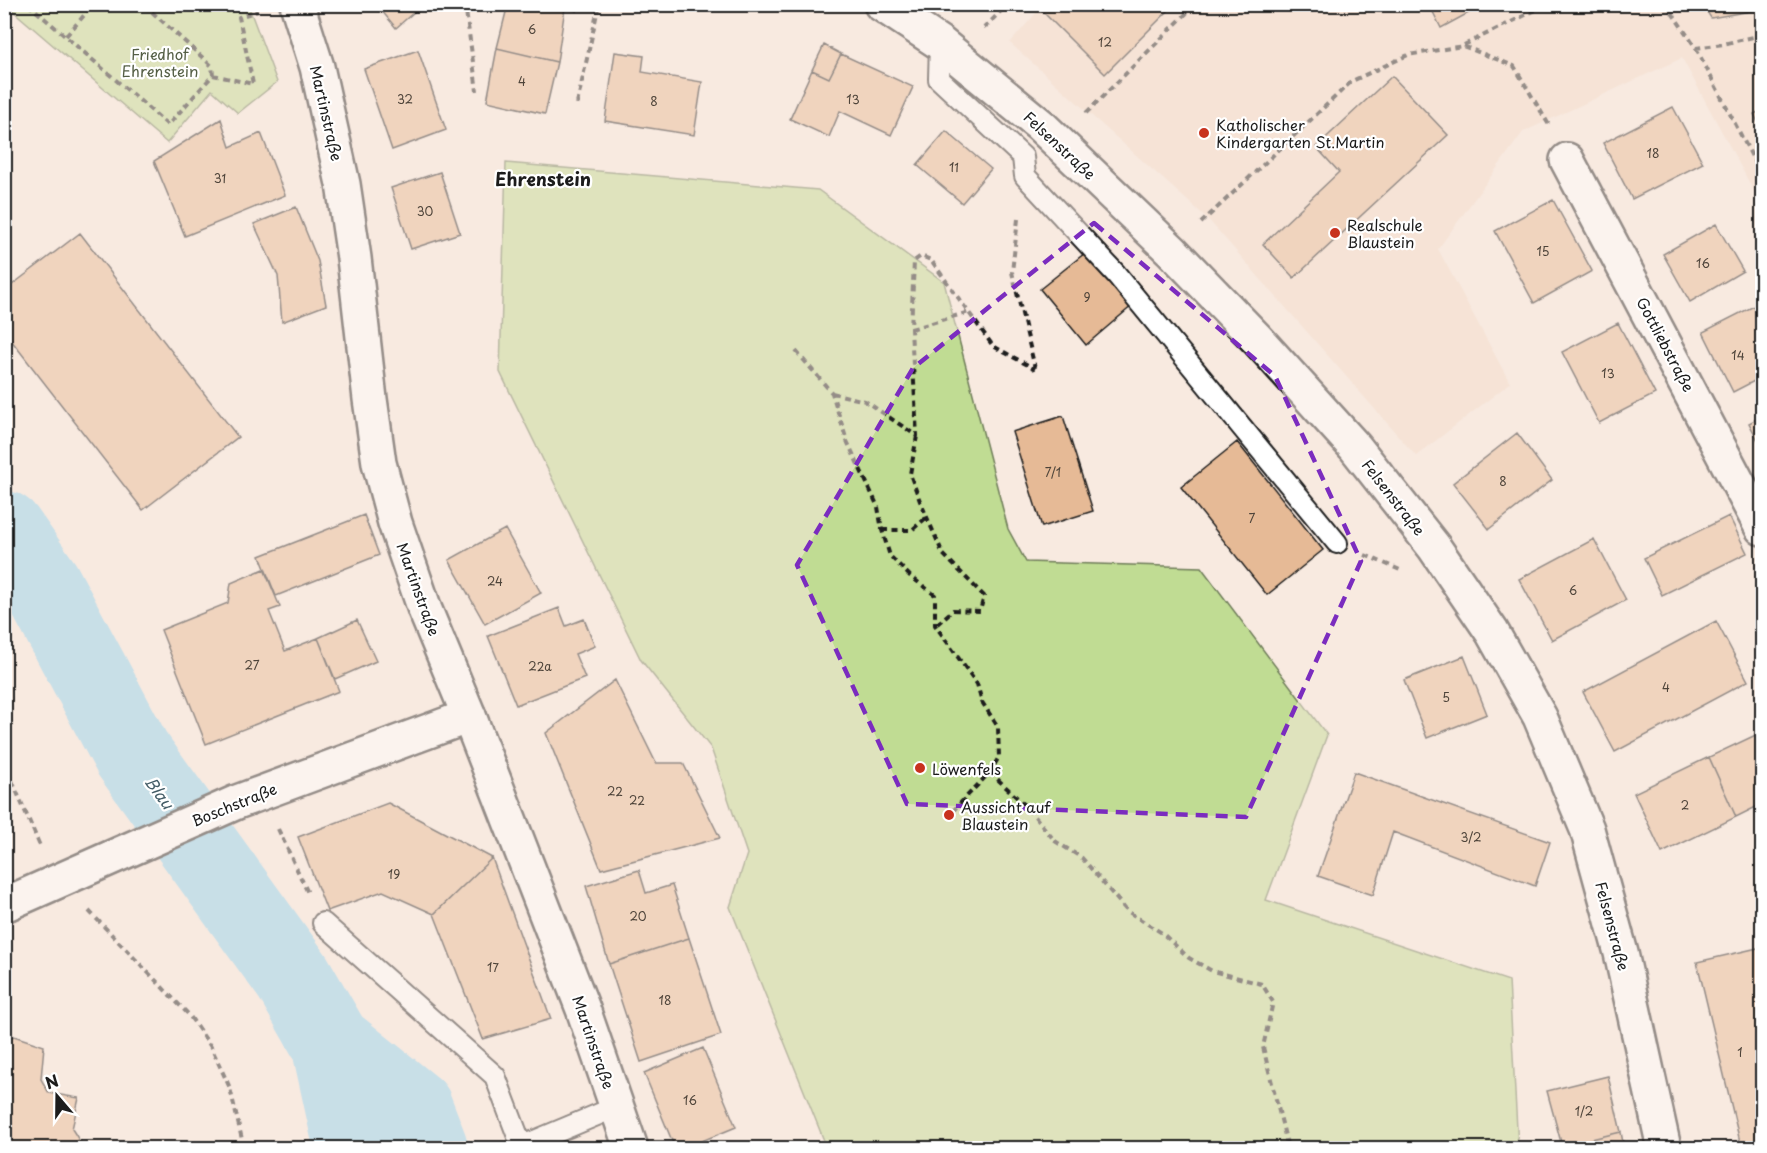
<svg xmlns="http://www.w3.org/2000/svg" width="1767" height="1153" viewBox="0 0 1767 1153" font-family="'Playpen Sans',sans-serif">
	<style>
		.built { fill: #f3dcca }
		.green { fill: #c0dc93; stroke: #6e7c58; stroke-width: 1.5 }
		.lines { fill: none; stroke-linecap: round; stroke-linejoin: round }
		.river { stroke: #8ed3f0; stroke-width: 80 }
		.building { fill: #e6ba96; stroke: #1c1c1c; stroke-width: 1.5 }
		.service-casing { stroke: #1c1c1c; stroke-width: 24 }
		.minor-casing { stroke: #1c1c1c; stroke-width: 38 }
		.tertiary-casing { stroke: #1c1c1c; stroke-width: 38 }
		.path { stroke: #1c1c1c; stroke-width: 4; stroke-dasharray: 6 4.5; stroke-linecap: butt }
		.service { stroke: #fff; stroke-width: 20 }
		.minor { stroke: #fff; stroke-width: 33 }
		.tertiary { stroke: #fff; stroke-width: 33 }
		.marked { fill: none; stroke: #7b2cbf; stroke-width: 4.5; stroke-dasharray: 12 8; stroke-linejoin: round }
		.poi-dot { fill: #c8321e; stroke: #fff; stroke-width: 2 }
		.labels { text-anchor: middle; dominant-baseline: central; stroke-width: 4.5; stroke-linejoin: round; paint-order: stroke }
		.number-label { font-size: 12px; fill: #4e443a }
		.park-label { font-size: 15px; fill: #555f46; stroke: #fff }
		.street-label { font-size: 15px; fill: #1c1c1c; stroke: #fff }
		.poi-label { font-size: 15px; fill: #1c1c1c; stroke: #fff; text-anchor: start }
		.water-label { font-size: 16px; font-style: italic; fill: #445c66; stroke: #fff }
		.quarter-label { font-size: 18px; font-weight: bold; fill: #1c1c1c; stroke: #fff }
	</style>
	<rect width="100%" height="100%" fill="#f8eae0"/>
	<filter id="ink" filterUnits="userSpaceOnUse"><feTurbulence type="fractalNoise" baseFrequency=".0167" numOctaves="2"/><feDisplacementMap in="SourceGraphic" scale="12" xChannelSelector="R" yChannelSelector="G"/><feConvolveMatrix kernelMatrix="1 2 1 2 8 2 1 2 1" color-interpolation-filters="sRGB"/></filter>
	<g filter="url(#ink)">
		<path class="built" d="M1043 5H1762V206L1682 58 1523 132 1438 249 1510 383 1416 456 1207 218 1010 43Z"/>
		<path class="green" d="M5 4 248 5 277 82 238 113 212 90 167 143Z
			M506 163 818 190 944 282 1008 529 1026 562 1201 567 1327 735 1266 900 1509 981 1518 1148H827L730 907 747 854 711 748 641 660 500 372Z"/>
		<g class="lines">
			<path class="river" d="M4 531 42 585 132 754 293 977 331 1043 354 1148
				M331 1043 413 1109 428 1148"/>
		</g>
		<path class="building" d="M376 4H423L396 28Z
			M508 4H579L577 11 565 8 557 62 497 48Z
			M1049 4H1175L1105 74 1042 11Z
			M1429 4H1485L1441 28Z
			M1702 4H1762V9L1711 18Z
			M824 45 841 54 829 78 812 70Z
			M497 48 557 62 545 114 487 101Z
			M418 50 446 130 392 150 364 69Z
			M615 52 644 56 642 72 702 82 694 135 605 121Z
			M841 54 913 87 891 135 840 111 829 137 790 119 812 70 829 78Z
			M1392 76 1448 135 1294 278 1263 244 1339 172 1316 147Z
			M1673 107 1703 163 1632 199 1603 143Z
			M1762 110V131L1754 114Z
			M221 119 230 147 261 133 285 195 185 236 154 161Z
			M946 131 991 169 962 203 917 165Z
			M440 172 460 233 411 249 391 188Z
			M1553 200 1592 271 1534 303 1495 231Z
			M296 207 318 261 326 305 282 322 278 276 254 224Z
			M1716 224 1743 271 1690 302 1663 254Z
			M80 233 238 437 143 510 4 331V291Z
			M1090 249 1133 305 1086 345 1040 289Z
			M1756 305 1762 318V377L1733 392 1703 332Z
			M1618 323 1655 394 1599 423 1562 352Z
			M1063 416 1093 511 1042 527 1012 432Z
			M1762 416V448L1749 423Z
			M1517 433 1552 480 1489 529 1453 483Z
			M1237 442 1323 550 1267 595 1181 487Z
			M364 515 379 555 276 596 260 556Z
			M1729 516 1747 553 1662 595 1644 558Z
			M505 529 541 593 485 624 449 560Z
			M1594 539 1626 600 1552 640 1519 579Z
			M264 569 280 607 269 611 285 651 318 638 339 691 206 744 161 630 228 603 231 583Z
			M559 608 566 626 584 619 595 646 575 654 585 678 516 705 488 636Z
			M357 620 376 661 335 679 318 638Z
			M1716 621 1748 681 1615 752 1583 692Z
			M1464 656 1487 714 1427 738 1404 680Z
			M615 680 656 763H683L720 838 601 869 546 733Z
			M1762 732V804L1736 817 1709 757Z
			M1709 757 1736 817 1662 853 1634 793Z
			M1354 772 1550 842 1535 886 1393 832 1373 895 1318 876Z
			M388 803 492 858 434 914 383 891 327 911 298 837Z
			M492 858 551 1019 483 1039 434 914Z
			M639 870 646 893 672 885 689 938 609 964 586 886Z
			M689 938 721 1035 641 1062 609 964Z
			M1762 947V1141L1741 1146 1697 962Z
			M14 1036 44 1046 41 1079 49 1093 79 1098 72 1129 84 1148H4V1041Z
			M703 1048 736 1127 685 1148H675L644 1073Z
			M1608 1076 1621 1132 1562 1146 1547 1091Z
			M1621 1132 1624 1148H1562V1146Z
			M579 1142 583 1148H568Z"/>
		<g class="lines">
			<defs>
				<path id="service" d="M940 43 939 79 1023 157 1025 176 1116 274 1337 543
					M323 923 495 1076 522 1147
					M518 1148 616 1107"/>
				<path id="minor" d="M881 4 940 43 1040 125 1172 251 1258 340 1355 447 1434 547 1492 632 1540 717 1587 829 1621 953 1664 1148
					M1567 160 1762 528
					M4 905 237 802 469 716"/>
				<path id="tertiary" d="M297 4 317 67 343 184 354 258 370 399 379 463 395 523 425 610 469 716 583 1009 631 1148"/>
			</defs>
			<use href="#service" class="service-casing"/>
			<use href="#minor" class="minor-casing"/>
			<use href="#tertiary" class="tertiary-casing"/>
			<path class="path" d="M28 4 168 125 213 75 212 66 143 4
				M465 4 477 91
				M1666 4 1696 48 1723 44 1762 35
				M984 28 1008 4
				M66 36 94 4
				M1464 45 1548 4
				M1696 48 1762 176
				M213 75 253 84 239 17 258 11
				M577 104 599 4
				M1086 113 1196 4
				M1018 219 1012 272 1035 368
				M1201 223 1352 81 1408 55 1463 46 1514 66 1549 125
				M911 329 969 312
				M796 351 832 393 847 441 878 507 882 530 890 556 910 576 935 595V625L977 684 982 702 998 727 999 757 990 772 949 815
				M832 393 865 401 917 436 911 329 914 261 921 256 931 260 993 346 1035 369
				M917 436 910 474 920 501 943 554 984 596 980 611 953 610 936 625
				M882 530H912L927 517
				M1365 555 1400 570
				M4 762 40 846
				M990 772 1028 808 1055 841 1082 858 1127 911 1162 933 1189 958 1212 971 1262 984 1273 1002 1263 1047 1288 1148
				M278 829 308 893
				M89 911 189 1015 211 1047 230 1088 244 1148"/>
			<use href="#service" class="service"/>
			<use href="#minor" class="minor"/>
			<use href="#tertiary" class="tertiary"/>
		</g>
	</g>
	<path d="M0 0H1767V1153H0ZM1094 223 1275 376 1361 561 1246 817 907 804 797 565 913 368Z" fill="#f8eae0" fill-opacity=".55" fill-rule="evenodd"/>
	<path class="marked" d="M1094 223 1275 376 1361 561 1246 817 907 804 797 565 913 368Z"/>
	<g class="poi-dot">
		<circle cx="1204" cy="133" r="6"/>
		<circle cx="1335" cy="233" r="6"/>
		<circle cx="920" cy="768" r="6"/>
		<circle cx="949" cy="815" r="6"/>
	</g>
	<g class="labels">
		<g class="number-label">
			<text x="532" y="29">6</text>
			<text x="1105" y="42">12</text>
			<text x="522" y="81">4</text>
			<text x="405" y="99">32</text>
			<text x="853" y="99">13</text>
			<text x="654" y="101">8</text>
			<text x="1653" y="153">18</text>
			<text x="954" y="167">11</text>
			<text x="220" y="178">31</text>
			<text x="425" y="211">30</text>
			<text x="1543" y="251">15</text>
			<text x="1703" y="263">16</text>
			<text x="1087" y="297">9</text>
			<text x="1738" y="355">14</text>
			<text x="1608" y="373">13</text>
			<text x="1053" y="472">7/1</text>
			<text x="1503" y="481">8</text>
			<text x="1252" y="518">7</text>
			<text x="495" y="581">24</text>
			<text x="1573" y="590">6</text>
			<text x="252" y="665">27</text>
			<text x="540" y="666">22a</text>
			<text x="1666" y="687">4</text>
			<text x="1446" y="697">5</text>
			<text x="615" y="791">22</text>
			<text x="637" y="800">22</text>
			<text x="1685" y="805">2</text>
			<text x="1471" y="837">3/2</text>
			<text x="394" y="874">19</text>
			<text x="638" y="916">20</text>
			<text x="493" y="967">17</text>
			<text x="665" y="1000">18</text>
			<text x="1740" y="1052">1</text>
			<text x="690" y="1100">16</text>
			<text x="1584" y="1111">1/2</text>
		</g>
		<g class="park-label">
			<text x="160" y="53">Friedhof<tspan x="160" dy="17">Ehrenstein</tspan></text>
		</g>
		<g class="street-label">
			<text transform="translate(327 113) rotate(77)">Martinstraße</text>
			<text transform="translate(1060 145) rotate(43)">Felsenstraße</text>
			<text transform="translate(1666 344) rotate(62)">Gottliebstraße</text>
			<text transform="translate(1394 497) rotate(52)">Felsenstraße</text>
			<text transform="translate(419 589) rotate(70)">Martinstraße</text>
			<text transform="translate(234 804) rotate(-22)">Boschstraße</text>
			<text transform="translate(1613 926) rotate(75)">Felsenstraße</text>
			<text transform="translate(594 1042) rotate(71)">Martinstraße</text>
		</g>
		<g class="poi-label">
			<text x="1216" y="124">Katholischer<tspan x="1216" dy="17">Kindergarten St.Martin</tspan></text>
			<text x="1347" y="224">Realschule<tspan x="1347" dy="17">Blaustein</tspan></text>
			<text x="932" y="768">Löwenfels</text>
			<text x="961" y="806">Aussicht auf<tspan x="961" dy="17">Blaustein</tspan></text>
		</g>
		<g class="water-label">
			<text transform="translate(160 792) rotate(54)">Blau</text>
		</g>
		<g class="quarter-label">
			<text x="543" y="178">Ehrenstein</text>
		</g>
	</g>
	<rect width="1767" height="1153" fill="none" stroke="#fff" stroke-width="24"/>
	<rect x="12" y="12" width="1743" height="1129" fill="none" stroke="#1c1c1c" stroke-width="2" filter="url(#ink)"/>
	<g transform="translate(57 1096) rotate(340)" stroke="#ffffff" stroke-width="4.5" paint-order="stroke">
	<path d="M0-4.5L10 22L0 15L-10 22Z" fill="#1c1c1c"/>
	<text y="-9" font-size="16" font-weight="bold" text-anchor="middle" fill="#1c1c1c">N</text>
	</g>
</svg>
